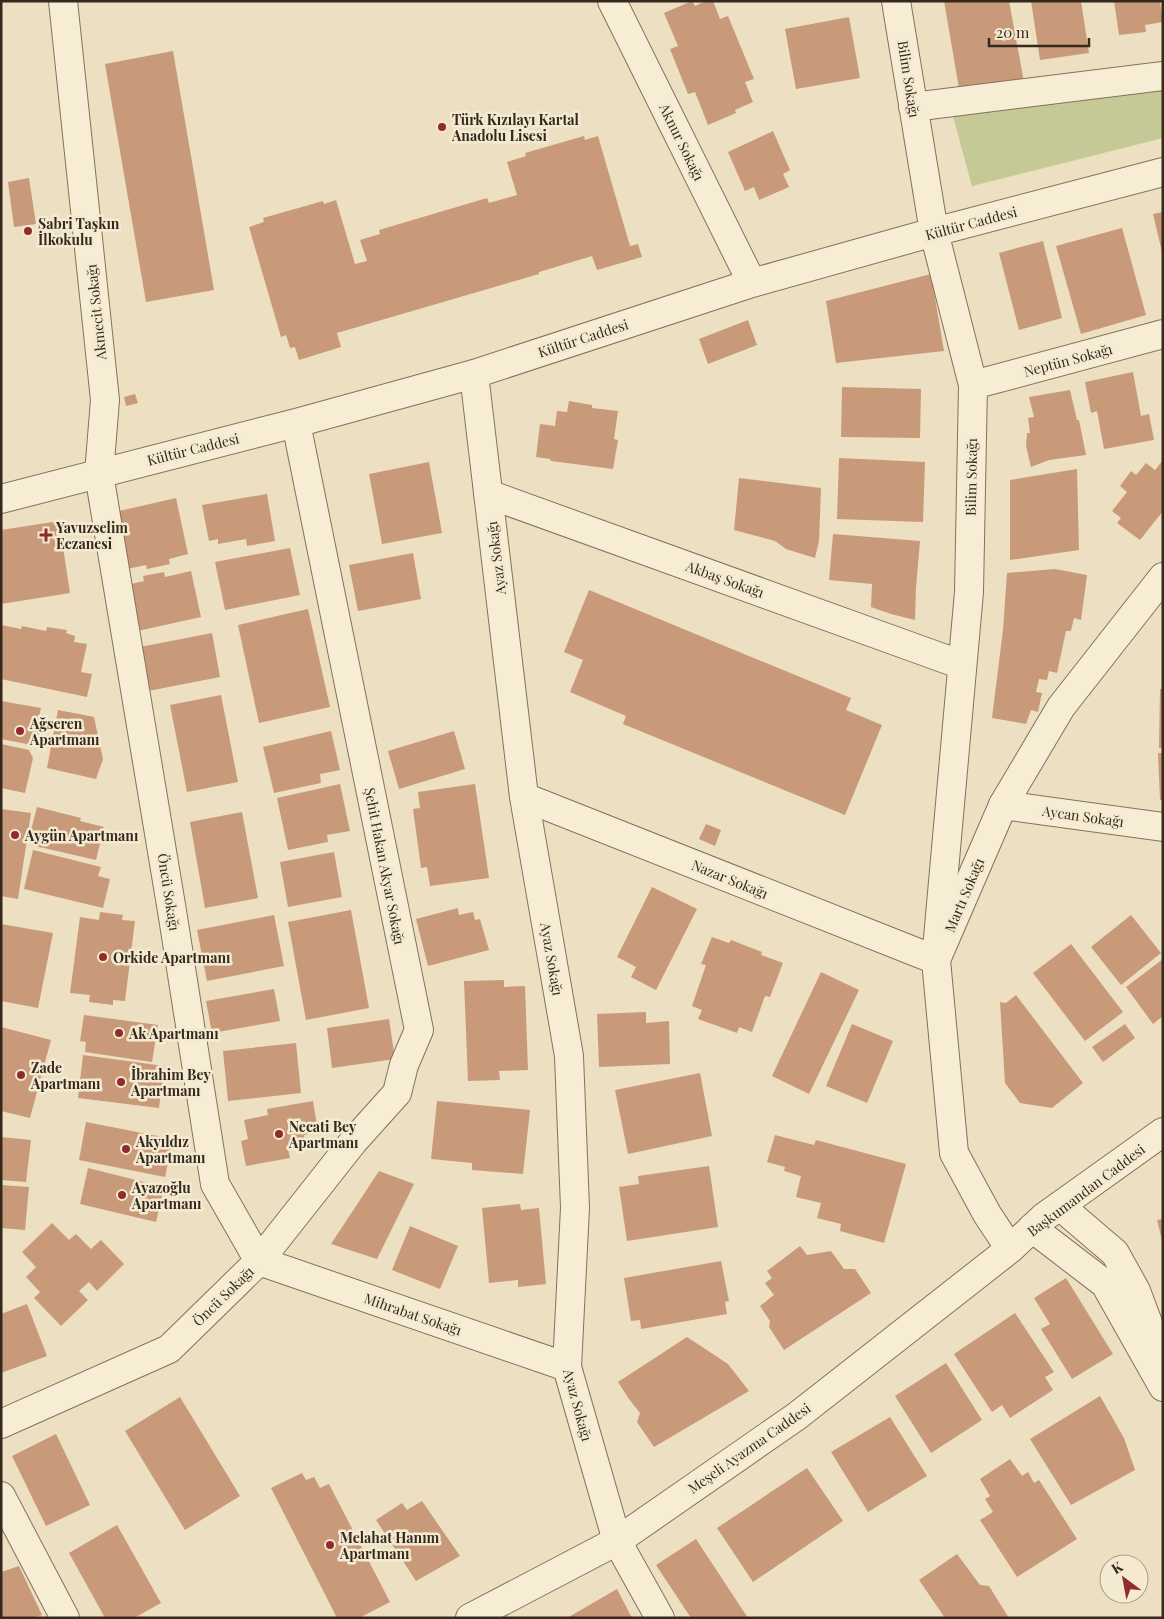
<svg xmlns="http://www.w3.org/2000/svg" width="1164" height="1619" viewBox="0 0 1164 1619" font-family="'Playfair Display',serif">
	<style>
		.green { fill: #c4c996 }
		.building { fill: #c99a79 }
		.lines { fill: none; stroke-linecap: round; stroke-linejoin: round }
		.minor-casing { stroke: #85715a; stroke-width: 30 }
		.tertiary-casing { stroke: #85715a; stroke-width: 30 }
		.minor { stroke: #f7edd4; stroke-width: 28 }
		.tertiary { stroke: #f7edd4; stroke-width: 28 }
		.poi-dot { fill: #912c2d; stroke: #f4ead1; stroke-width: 2 }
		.labels { text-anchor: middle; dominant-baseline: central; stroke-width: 5; stroke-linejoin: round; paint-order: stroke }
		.street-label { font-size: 14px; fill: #35291d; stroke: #f4ead1 }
		.poi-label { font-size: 14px; font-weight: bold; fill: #35291d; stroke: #f4ead1; text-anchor: start }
	</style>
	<rect width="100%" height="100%" fill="#ecdfc2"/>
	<path class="green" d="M1163 85V138L972 186 952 113Z"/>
	<path class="building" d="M692 1 695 6 706 1H713L720 19 728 16 754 79 745 82 753 102 735 110 736 113 708 125 695 92 688 94 670 49 678 46 664 13Z
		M944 1H1009L1024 82 960 94Z
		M1031 1H1081L1089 53 1040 60Z
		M1114 1H1160L1163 22 1145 25 1146 32 1119 35Z
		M849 17 860 78 796 89 785 29Z
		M173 51 214 290 146 302 105 64Z
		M773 131 790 170 783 174 789 187 759 200 754 187 745 191 728 152Z
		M584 136 585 140 598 136 630 246 638 244 642 257 597 270 592 256 539 272V274L337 333 341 347 299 360 295 347 290 348 286 335 281 337 249 227 264 222 263 218 323 201 324 204 336 200 355 264 367 261 360 240 380 234 379 230 487 198 489 203 517 195 507 162 526 156 525 153Z
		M29 178 36 224 14 227 8 182Z
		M1163 212V252H1162L1153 214Z
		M1122 228 1146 315 1081 334 1056 246Z
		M1043 241 1062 318 1019 330 999 253Z
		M931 274 944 351 836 363 826 301Z
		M748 320 757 345 708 364 699 339Z
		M1133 372 1141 416 1149 414 1154 440 1104 449 1097 411 1091 413 1085 382Z
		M842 387 921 389 920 438 841 437Z
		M1070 390 1077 420H1079L1086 455 1049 460 1031 467 1026 446 1027 433H1030L1028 418 1034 417 1029 397Z
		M135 394 138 403 126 406 124 397Z
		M569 401 592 405V408L618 411 614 439 618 440 613 469 551 461 550 459 536 457 540 424 555 426 557 411 567 412Z
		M839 458 925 462 923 522 837 519Z
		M1163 460V511L1140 540 1117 523 1121 518 1112 511 1127 492 1120 486 1131 471 1136 475 1146 463 1155 470Z
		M429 462 442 533 382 544 369 474Z
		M1077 469 1079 550 1010 560V480Z
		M739 478 821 488 819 541 815 558 786 549 775 541 734 530Z
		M267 494 275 541 247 546 246 539 218 544V539L209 541 202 505Z
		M176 498 188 554 169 559 170 564 147 569 146 565 127 569 115 512Z
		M59 521 70 593 1 604V530Z
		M833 534 920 541 916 588 915 620 891 614 871 607 872 584 829 580Z
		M290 548 300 595 225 610 215 562Z
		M413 553 421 599 358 611 349 565Z
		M1055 569 1087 575 1081 620 1074 618 1071 631H1066L1057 673 1049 671 1047 680 1039 679 1036 692 1042 693 1038 712 1031 710 1026 724 992 718 1003 630 1007 573Z
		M191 571 201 617 133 632 123 586 144 581 143 576 164 572 165 577Z
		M589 590 851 698 846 710 882 725 845 815 623 724 626 716 570 692 583 660 564 652Z
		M308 609 330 707 259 723 238 625Z
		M1 625 21 629 22 626 46 631 47 627 67 630 66 633 75 636 74 642 87 644 81 672 92 674 87 697 1 679Z
		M212 633 220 677 143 692 135 648Z
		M1160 689H1163V748H1159Z
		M221 695 238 782 187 792 170 705Z
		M1 701 41 708 38 722H41L37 746 1 739Z
		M58 710 94 717 103 759 96 779 47 768Z
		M331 731 340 770 320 774 321 783 274 793 263 747Z
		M454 731 465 769 399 789 388 751Z
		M1 744 29 750 33 758 25 793 1 788Z
		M1158 753H1163V800H1160Z
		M340 784 350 831 327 835 328 842 288 850 277 798Z
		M475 784 489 878 430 886 427 867 421 868 413 809 420 808 418 792Z
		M37 807 81 818 80 821 104 827 96 860 35 846V844L28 842Z
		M1 809 31 813 18 899 1 896Z
		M242 812 258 898 205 908 190 822Z
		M706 824 721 830 715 846 699 839Z
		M33 850 101 867 98 876 110 879 103 908 24 889Z
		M334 852 342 897 288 907 280 862Z
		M652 887 697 909 656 990 631 977 636 967 617 957Z
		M458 908 459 915 473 912 475 920 480 919 489 950 428 966 416 919Z
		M351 910 369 1008 306 1020 288 922Z
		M100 912 123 915 122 920 135 921 125 1001 113 1000V1005L89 1002 90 995 70 993 80 917 99 920Z
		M274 915 284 966 207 981 197 930Z
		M1131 915 1161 953 1121 985 1091 947Z
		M1 924 53 933 38 1008 1 1001Z
		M712 937 729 943 731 940 762 952 761 955 783 963 770 997 765 996 752 1032 739 1027 737 1033 698 1019 702 1010 692 1006 706 965 701 964Z
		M1071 944 1123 1012 1085 1041 1033 973Z
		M1163 959V1016L1153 1024 1126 987Z
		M821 972 859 990 809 1094 772 1076Z
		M504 980V987L525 986 528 1070 499 1071 500 1080 468 1081 464 981Z
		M274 989 280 1021 212 1033 206 1001Z
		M1016 995 1083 1083 1052 1108 1020 1103 1005 1083 1000 1002 1006 1003Z
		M646 1012V1023L669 1021 670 1064 599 1067 597 1014Z
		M84 1015 158 1025 152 1062 85 1052 86 1042 80 1041Z
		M389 1019 395 1059 332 1068 327 1028Z
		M852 1024 893 1041 867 1103 826 1086Z
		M1125 1024 1135 1038 1103 1062 1092 1047Z
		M1 1027 51 1040 30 1118 1 1111Z
		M296 1043 301 1093 228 1101 223 1051Z
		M83 1055 164 1066 159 1108 78 1098Z
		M700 1073 712 1136 628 1154 615 1090Z
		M313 1101 318 1132 304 1135 305 1145 288 1149 290 1158 246 1166 241 1141 248 1139 244 1120 268 1115 267 1109Z
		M437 1101 530 1110 523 1174 472 1170V1163L431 1159Z
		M86 1122 173 1139 165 1177 79 1160Z
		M775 1135 814 1145 816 1140 906 1164 884 1243 840 1231 841 1224 817 1218 821 1203 796 1197 801 1176 784 1171 785 1167 767 1162Z
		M1 1137 31 1140 26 1182 1 1180Z
		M709 1166 718 1227 627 1241 619 1187 639 1184 638 1176Z
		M88 1168 164 1187 156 1222 80 1204Z
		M379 1171 414 1184 377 1259 331 1244Z
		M1 1185 29 1187 25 1230 1 1228Z
		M520 1204 521 1210 539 1208 546 1284 518 1287V1280L489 1283 482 1208Z
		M1163 1219V1240H1162L1157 1220Z
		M52 1223 69 1240 76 1234 91 1249 101 1240 124 1264 97 1291 89 1282 79 1291 88 1300 61 1326 34 1298 40 1292 26 1277 36 1267 22 1252Z
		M410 1226 458 1246 440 1289 392 1270Z
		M800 1246 807 1255 831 1251 844 1269H855L871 1293 784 1350 769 1327 770 1321 760 1306 774 1295 765 1283 772 1278 767 1271Z
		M721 1261 729 1301 725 1302 727 1314 641 1329 640 1320 631 1321 624 1278Z
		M1066 1278 1113 1354 1072 1379 1041 1329 1050 1324 1034 1298Z
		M27 1304 47 1356 1 1373V1314Z
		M1015 1313 1054 1372 1045 1377 1053 1390 1010 1418 1002 1405 992 1412 954 1354Z
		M687 1337 728 1364 749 1391 654 1447 637 1422 640 1413 629 1399 618 1382Z
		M946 1363 982 1420 931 1453 895 1396Z
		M1100 1396 1124 1438 1135 1470 1071 1505 1030 1439Z
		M180 1397 240 1496 185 1530 125 1431Z
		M890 1417 927 1476 868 1512 831 1452Z
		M56 1434 90 1505 46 1526 12 1456Z
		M1010 1459 1022 1476 1028 1472 1034 1483 1039 1480 1077 1539 1017 1577 980 1520 993 1512 985 1499 990 1496 980 1479Z
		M807 1468 843 1521 753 1582 717 1528Z
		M302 1473 306 1480 314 1477 320 1488 329 1484 390 1602 359 1618H337L271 1488Z
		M422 1501 460 1556 416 1581 376 1520 402 1503 407 1510Z
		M117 1525 161 1603 134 1618H105L69 1553Z
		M696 1539 748 1618H691L656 1565Z
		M957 1554 980 1585 989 1586 1009 1618H945L919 1580Z
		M19 1566 42 1615 33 1618H1V1572Z
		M617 1589 632 1618H567Z"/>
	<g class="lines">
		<defs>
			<path id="minor" d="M612 1 752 283
				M913 107 1163 76
				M474 374 524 797 569 1056 575 1208 567 1367 617 1541 660 1618
				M973 385 1163 334
				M296 423 419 1030 404 1065 397 1093 353 1142 259 1261 567 1367
				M488 494 962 665
				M1 499 296 423 474 374 752 283 934 232 1163 172
				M524 797 936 960 969 592 973 385 934 232 896 1
				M1003 805 1163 827
				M1060 1206 1115 1253 1136 1291 1160 1355
				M1032 1228 1105 1284 1163 1387
				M1 1424 169 1349 259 1261 215 1184 172 911 99 474 105 400 63 1
				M1 1496 65 1618"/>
			<path id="tertiary" d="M1010 1249 987 1214 954 1153 936 960 1003 805 1061 707 1163 577
				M470 1618 617 1541 797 1416 1010 1249 1044 1217 1163 1132"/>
		</defs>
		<use href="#minor" class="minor-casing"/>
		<use href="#tertiary" class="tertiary-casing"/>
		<use href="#minor" class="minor"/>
		<use href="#tertiary" class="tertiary"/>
	</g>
	<g class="poi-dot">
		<circle cx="442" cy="127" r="5"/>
		<circle cx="28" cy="231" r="5"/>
		<path d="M43.5 527.5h5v5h5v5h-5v5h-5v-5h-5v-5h5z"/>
		<circle cx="20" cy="731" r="5"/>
		<circle cx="15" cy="835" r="5"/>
		<circle cx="103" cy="957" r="5"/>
		<circle cx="119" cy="1033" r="5"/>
		<circle cx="21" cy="1075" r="5"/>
		<circle cx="121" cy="1082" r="5"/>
		<circle cx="279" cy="1134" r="5"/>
		<circle cx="126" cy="1149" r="5"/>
		<circle cx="122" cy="1195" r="5"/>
		<circle cx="330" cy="1545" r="5"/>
	</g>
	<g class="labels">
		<g class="street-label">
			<text transform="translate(909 79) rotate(81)">Bilim Sokağı</text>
			<text transform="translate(682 142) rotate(64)">Aknur Sokağı</text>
			<text transform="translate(971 223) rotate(-15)">Kültür Caddesi</text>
			<text transform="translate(96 312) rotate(-96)">Akmecit Sokağı</text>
			<text transform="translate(583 338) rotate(-18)">Kültür Caddesi</text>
			<text transform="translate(1068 360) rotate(-15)">Neptün Sokağı</text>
			<text transform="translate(193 449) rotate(-14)">Kültür Caddesi</text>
			<text transform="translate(971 477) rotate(-89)">Bilim Sokağı</text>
			<text transform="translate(496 558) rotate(-97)">Ayaz Sokağı</text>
			<text transform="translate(725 579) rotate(20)">Akbaş Sokağı</text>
			<text transform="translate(1083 816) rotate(8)">Aycan Sokağı</text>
			<text transform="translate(385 866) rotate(79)">Şehit Hakan Akyar Sokağı</text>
			<text transform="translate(730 879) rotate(22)">Nazar Sokağı</text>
			<text transform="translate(169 892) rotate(81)">Öncü Sokağı</text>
			<text transform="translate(964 895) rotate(-67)">Martı Sokağı</text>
			<text transform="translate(552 959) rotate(80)">Ayaz Sokağı</text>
			<text transform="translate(1086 1190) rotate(-37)">Başkumandan Caddesi</text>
			<text transform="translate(223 1296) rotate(-44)">Öncü Sokağı</text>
			<text transform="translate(413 1314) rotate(19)">Mihrabat Sokağı</text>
			<text transform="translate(578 1405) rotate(75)">Ayaz Sokağı</text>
			<text transform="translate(749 1448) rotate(-35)">Meşeli Ayazma Caddesi</text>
		</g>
		<g class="poi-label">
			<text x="452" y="119">Türk Kızılayı Kartal<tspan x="452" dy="16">Anadolu Lisesi</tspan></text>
			<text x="38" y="223">Sabri Taşkın<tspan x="38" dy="16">İlkokulu</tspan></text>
			<text x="56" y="527">Yavuzselim<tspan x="56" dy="16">Eczanesi</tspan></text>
			<text x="30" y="723">Ağseren<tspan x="30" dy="16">Apartmanı</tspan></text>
			<text x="25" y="835">Aygün Apartmanı</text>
			<text x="113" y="957">Orkide Apartmanı</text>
			<text x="129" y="1033">Ak Apartmanı</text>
			<text x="31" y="1067">Zade<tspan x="31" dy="16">Apartmanı</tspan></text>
			<text x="131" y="1074">İbrahim Bey<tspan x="131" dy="16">Apartmanı</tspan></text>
			<text x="289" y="1126">Necati Bey<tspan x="289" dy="16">Apartmanı</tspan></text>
			<text x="136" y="1141">Akyıldız<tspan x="136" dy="16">Apartmanı</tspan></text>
			<text x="132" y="1187">Ayazoğlu<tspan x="132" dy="16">Apartmanı</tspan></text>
			<text x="340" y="1537">Melahat Hanım<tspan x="340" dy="16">Apartmanı</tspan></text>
		</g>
	</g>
	<rect width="1164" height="1619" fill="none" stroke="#35291d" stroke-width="5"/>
	<g transform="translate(1124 1579) rotate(328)"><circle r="24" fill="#f4ead1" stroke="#a89d89"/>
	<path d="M0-4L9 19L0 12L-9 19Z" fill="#912c2d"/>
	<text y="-8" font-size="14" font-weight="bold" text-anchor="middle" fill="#35291d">K</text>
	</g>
	<path d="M989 38v8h100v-8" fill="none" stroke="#35291d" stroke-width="2.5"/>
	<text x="996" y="38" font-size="15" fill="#35291d" stroke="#f4ead1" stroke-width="4" paint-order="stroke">20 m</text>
</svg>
